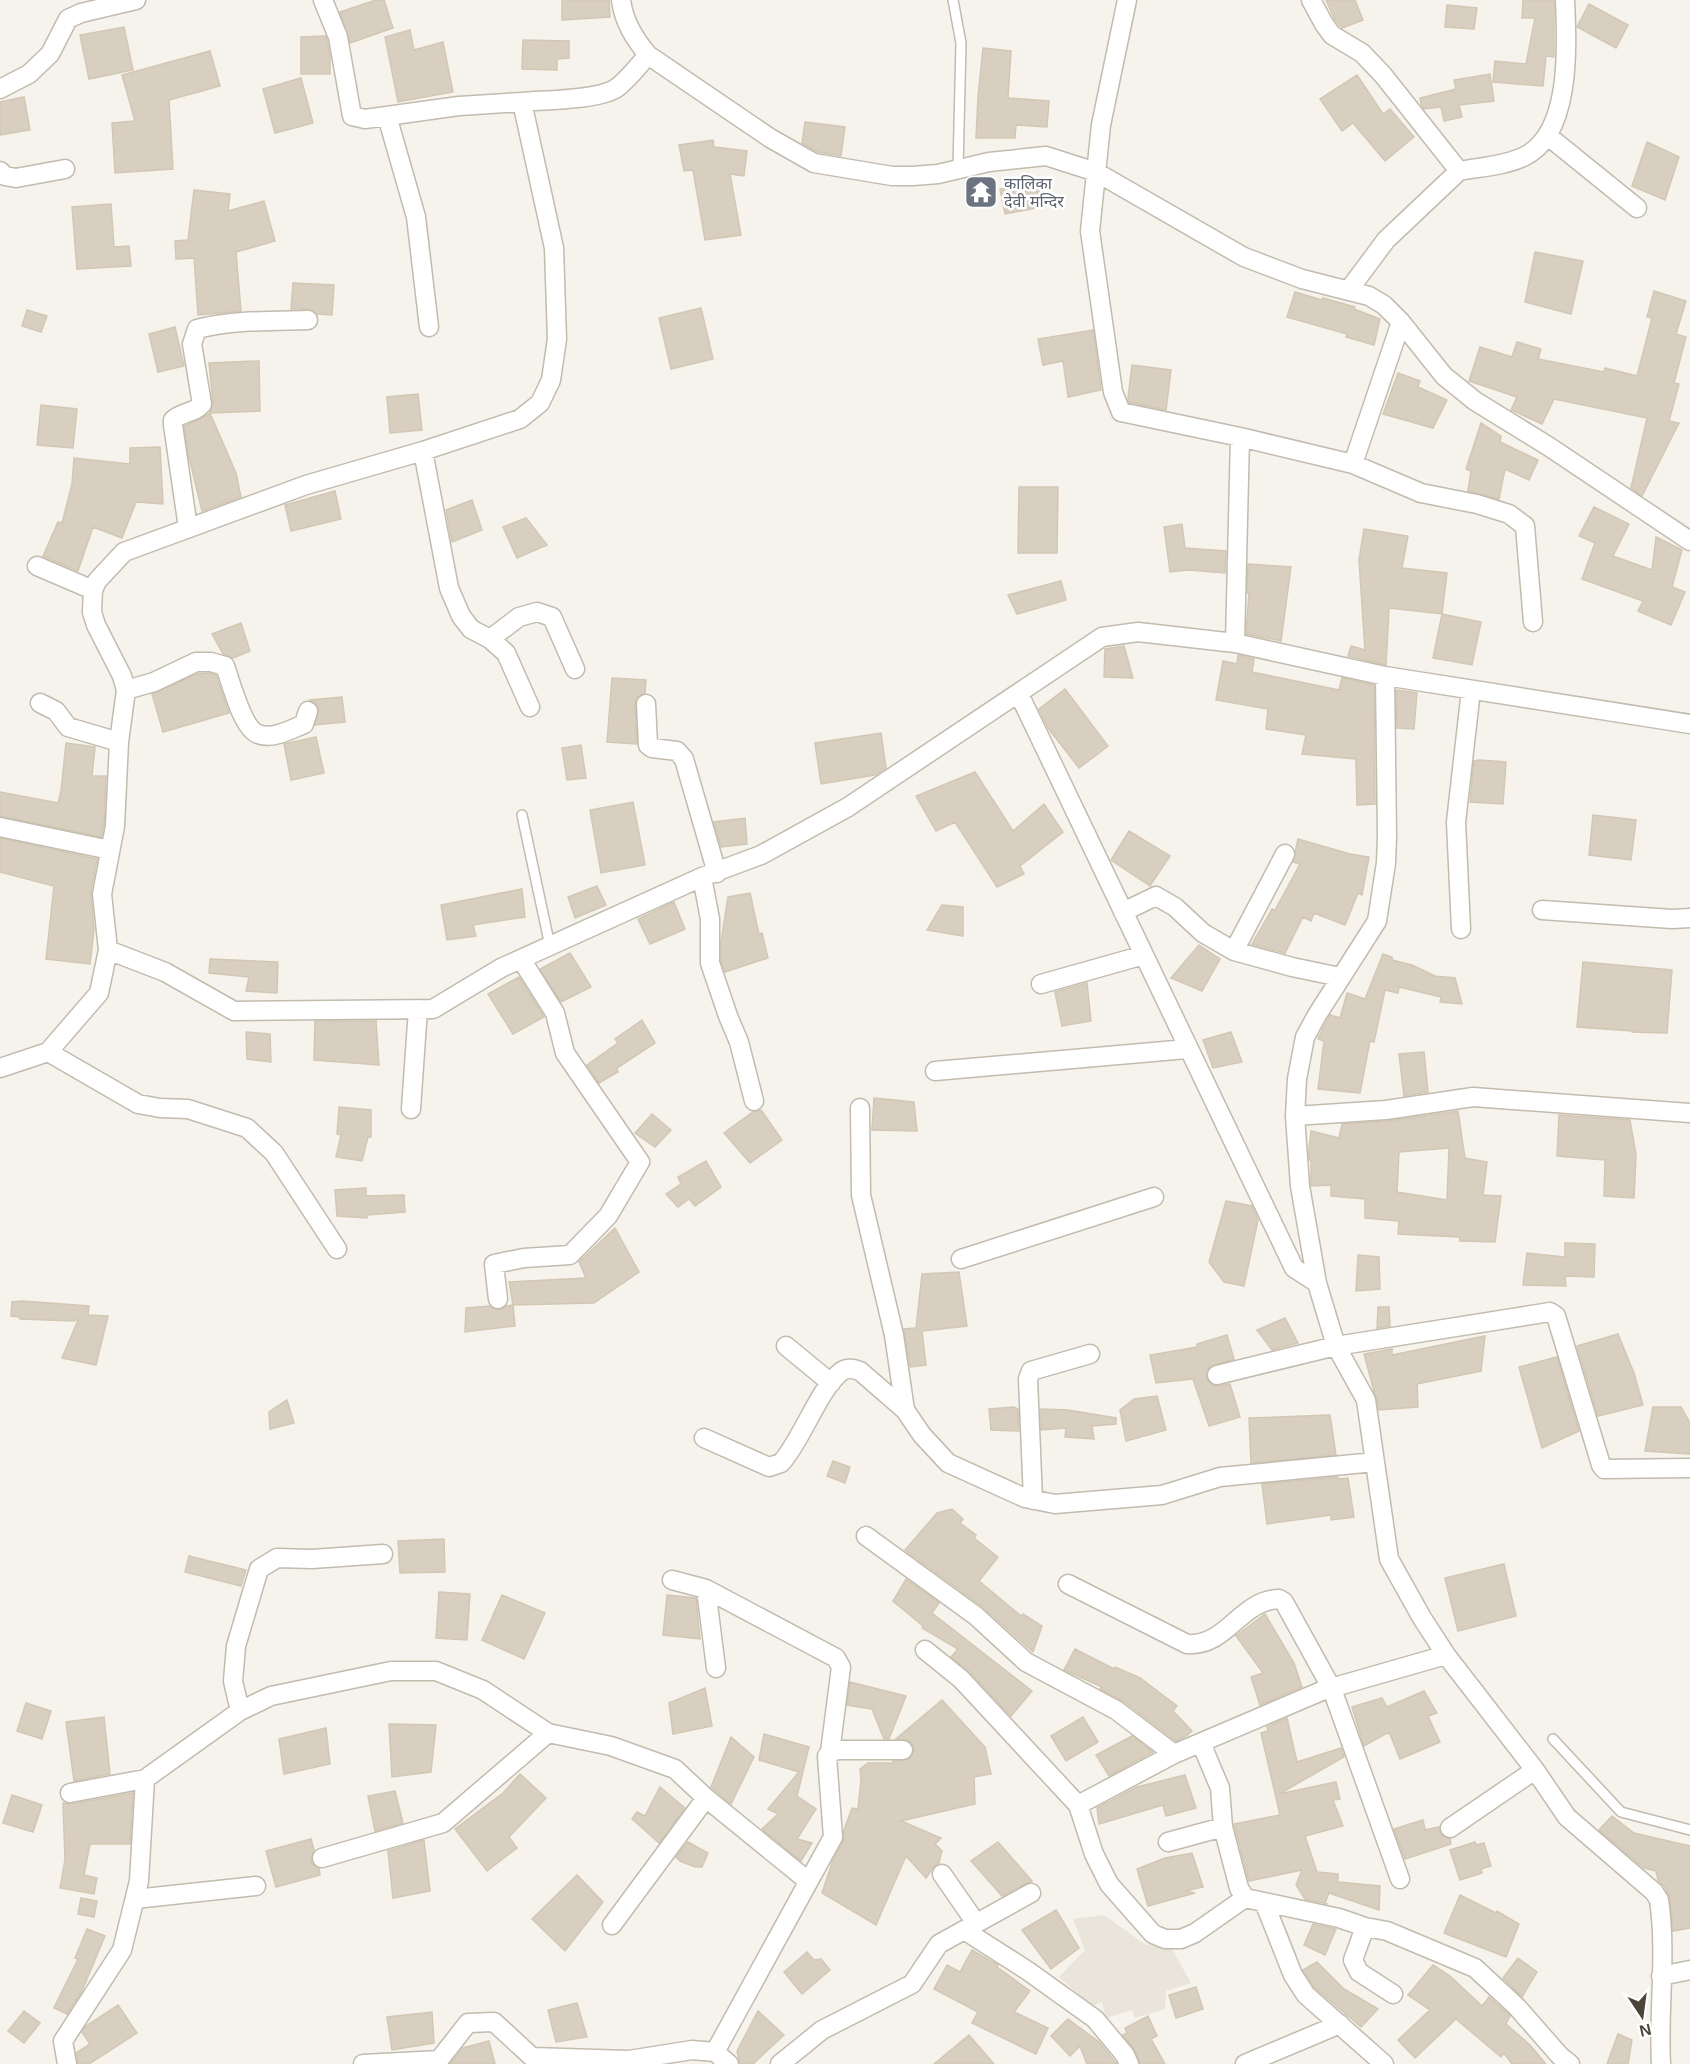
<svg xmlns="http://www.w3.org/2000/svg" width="1690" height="2064" viewBox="0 0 1690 2064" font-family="Arial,'Noto Sans Devanagari',sans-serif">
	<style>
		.residential { fill: #eae5da }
		.building { fill: #d8cfc1; stroke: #d3c7b4; stroke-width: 1.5; fill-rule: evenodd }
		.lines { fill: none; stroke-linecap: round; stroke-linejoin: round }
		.service-casing { stroke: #c2bbae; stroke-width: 12 }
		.minor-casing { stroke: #c2bbae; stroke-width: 21 }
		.service { stroke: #fff; stroke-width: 9 }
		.minor { stroke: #fff; stroke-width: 18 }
		.labels { text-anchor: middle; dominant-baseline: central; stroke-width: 5; stroke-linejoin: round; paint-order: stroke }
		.worship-label { font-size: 16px; fill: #5b616d; stroke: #fff; text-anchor: start }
	</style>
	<rect width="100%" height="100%" fill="#f6f3ec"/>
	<path class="residential" d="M1104 1915 1146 1945 1168 1942 1191 1983 1166 1991 1165 2009 1135 2018 1132 2010 1106 2018 1102 2002 1092 2006 1059 1977 1085 1950 1073 1919Z"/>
	<path class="building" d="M376 0H384L393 28 350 43 340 12Z
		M562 0H609L610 17 562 20Z
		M1326 0H1355L1363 20 1342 28 1334 18Z
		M1523 0H1554V57L1546 56 1543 86 1493 82 1495 61 1526 64 1535 18H1522Z
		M1589 4 1628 25 1616 48 1577 27Z
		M1447 5 1477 8 1474 29 1445 27Z
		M124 27 133 70 89 79 80 35Z
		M410 30 414 50 443 42 453 92 398 102 385 37Z
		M326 36 330 55V74H301V37Z
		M523 40 569 41V58L557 59V70L522 69Z
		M983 48 1011 51 1008 98 1049 101 1047 127 1016 125 1015 138H976L978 97Z
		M210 51 220 86 169 100 173 169 115 173 112 123 135 121 122 75Z
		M1490 74 1494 101 1459 105 1462 117 1444 121 1441 107 1424 109 1421 104 1420 98 1456 89 1454 80Z
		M1357 75 1383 114 1390 109 1414 137 1385 161 1353 123 1342 131 1320 99Z
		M301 78 313 123 275 133 263 89Z
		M24 97 30 130 0 135V102Z
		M805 122 845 127 841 156 818 152 802 143Z
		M713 140 714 147 747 151 744 176 730 174 741 235 705 240 693 170 684 171 679 145Z
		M1647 142 1679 157 1665 200 1632 186Z
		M1038 182 1042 207 1005 214 1000 189Z
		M194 190 230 194 228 211 264 201 275 241 236 252 241 311 198 315 194 258 176 259 175 241 188 240Z
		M111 204 114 247 129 246 131 266 77 269 72 207Z
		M1535 252 1583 261 1571 314 1525 302Z
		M293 283 334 285 332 315 317 314 308 309H291Z
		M1654 291 1686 301 1676 334 1686 337 1674 383 1679 384 1669 421 1679 423 1642 496 1631 488 1647 418 1554 399 1542 424 1511 410 1517 397 1469 381 1480 347 1512 357 1517 342 1541 349 1538 359 1604 372 1605 368 1637 376 1652 318 1647 317Z
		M1295 292 1322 300 1323 298 1355 307 1354 309 1380 319 1374 345 1346 337 1347 334 1287 317Z
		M701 308 713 359 671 369 659 318Z
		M27 310 47 316 41 332 22 326Z
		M175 327 184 366 158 372 149 334Z
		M1093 330 1101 390 1068 397 1063 361 1043 365 1038 339Z
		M259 361 260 411 210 413 213 403 209 363Z
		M1132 365 1171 370 1166 410 1129 402 1128 398Z
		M1398 373 1420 381 1418 387 1447 400 1433 428 1383 414Z
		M418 394 422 430 390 433 387 397Z
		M41 405 77 409 73 448 37 445Z
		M210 413 236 473 241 497 202 511 189 457 184 426 200 419Z
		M1481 423 1501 436 1500 442 1538 460 1529 480 1505 469 1499 499 1468 491 1471 471 1466 469Z
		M160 447 163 504 136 502 122 538 93 527 78 571 43 556 58 522 62 523 72 484 74 458 130 464V448Z
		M1019 487H1058L1057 553H1018Z
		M335 491 341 519 291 531 285 505Z
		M472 500 482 530 452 542 446 510Z
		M1594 507 1629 524 1613 556 1652 570 1656 537 1682 550 1672 587 1685 592 1671 625 1638 611 1643 601 1582 579 1595 543 1579 536Z
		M526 518 547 545 517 558 503 527Z
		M1182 524 1185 548 1226 551 1225 573 1188 570 1170 572 1164 527Z
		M1364 529 1408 536 1402 568 1447 573 1442 614 1389 608 1386 665 1348 656 1351 646 1365 650 1359 560Z
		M1248 564 1291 567 1281 641 1246 634 1249 593H1247Z
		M1061 581 1066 600 1017 614 1008 595Z
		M1442 614 1481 622 1472 665 1433 658Z
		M241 623 250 651 233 658 223 654 212 634Z
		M1124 646 1133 678 1104 677 1105 649Z
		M1238 655 1254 659 1252 672 1339 690 1342 678 1374 685 1375 804 1357 805 1356 759 1302 754 1306 735 1266 729 1268 709 1216 700 1223 661 1237 664Z
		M209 673 216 675 229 713 163 732 152 694 197 674Z
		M612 678 646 680 645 693 636 698 635 704 637 744 607 742Z
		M1065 689 1108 746 1079 768 1048 728 1039 709Z
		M1396 690 1417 693 1414 729 1397 728Z
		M342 697 345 722 315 725 319 708 316 703 309 700Z
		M881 733 886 768 875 775 821 784 815 743Z
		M316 737 324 773 291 780 284 744Z
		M66 743 95 747 92 776H106L104 825 101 837 0 816V792L58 803 61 791Z
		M581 745 586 778 567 780 562 748Z
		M1479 760 1506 762 1503 804 1470 802 1474 761Z
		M975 772 1013 831 1044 804 1063 832 1020 866 1024 874 997 887 955 822 936 831 916 796Z
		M633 802 645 865 601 873 590 810Z
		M1593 815 1636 820 1631 860 1589 855Z
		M745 818 747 844 721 847 714 822Z
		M1129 831 1170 856 1150 886 1111 860Z
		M0 838 97 859 91 892 94 930 90 964 46 959 54 886 0 872Z
		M1298 839 1350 854 1369 857 1362 895 1358 893 1345 925 1314 913 1311 921 1303 917 1285 953 1252 944 1272 909 1275 910 1300 864 1293 862Z
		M597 886 606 905 575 918 568 897Z
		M522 889 525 917 473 925 476 936 447 940 441 905Z
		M750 893 759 934 762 933 768 958 725 972 721 961V942L728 897Z
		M674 902 685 929 650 944 638 919Z
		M942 905 963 907V936L927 930Z
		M1199 945 1220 959 1202 991 1171 978Z
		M570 953 591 987 561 1002 540 969Z
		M1383 954 1392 957V960L1412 965 1435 976 1455 978 1462 1004 1440 1002 1441 997 1399 987 1398 993 1385 990 1374 1042 1370 1041 1360 1093 1318 1089 1324 1041 1318 1039 1319 1036 1330 1015 1340 1018 1347 993 1365 999Z
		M210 959 278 962 277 993 246 991 249 977 209 973Z
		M1583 962 1672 970 1667 1033 1632 1032V1031L1577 1027Z
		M519 977 544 1017 513 1034 488 994Z
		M1087 983 1091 1021 1062 1026 1055 992Z
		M642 1020 655 1043 617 1068 618 1072 599 1083 587 1065 618 1043 615 1039Z
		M315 1021H376L379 1065 314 1060Z
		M246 1032 270 1034 271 1062 247 1059Z
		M1231 1032 1242 1062 1213 1068 1203 1040Z
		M1424 1052 1428 1092 1404 1096 1399 1054Z
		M874 1098 914 1102 917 1131 872 1130Z
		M339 1107 371 1110V1137H368L362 1161 336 1157 341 1135 337 1134Z
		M761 1110 782 1140 750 1163 724 1133 753 1112Z
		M1458 1111 1465 1158 1487 1162 1483 1195 1501 1196 1495 1242 1460 1241V1237L1398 1234 1399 1221 1365 1218V1199L1331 1196V1185L1311 1186V1160H1309V1149L1311 1131 1339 1138 1342 1124 1388 1121ZM1449 1148 1447 1200 1397 1192 1399 1152Z
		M652 1114 671 1130 655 1147 635 1133Z
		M1559 1115 1630 1120 1636 1155 1634 1198 1604 1196 1605 1160 1557 1156Z
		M706 1161 721 1187 695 1206 689 1199 678 1207 666 1194 681 1184 678 1177Z
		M366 1188V1196L404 1195 405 1212 367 1215V1218L337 1216 335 1190Z
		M1226 1201 1252 1206 1258 1220 1244 1286 1224 1282 1209 1262Z
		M615 1228 639 1272 594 1303 513 1305 509 1282 586 1278 579 1262Z
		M1565 1243 1595 1244 1594 1277 1565 1276 1566 1286 1523 1285 1527 1253 1565 1257Z
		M1358 1255 1379 1257 1380 1289 1356 1291Z
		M959 1272 967 1326 922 1331 926 1365 910 1367 904 1329 916 1328 922 1274Z
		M23 1301 89 1306 88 1315 108 1316 96 1365 62 1358 78 1320H74V1321L20 1319V1317L11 1316 12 1302Z
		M513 1305 515 1326 465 1332 466 1308 490 1306 499 1310 507 1306Z
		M1378 1307H1389L1390 1326 1377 1328Z
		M1285 1318 1298 1343 1272 1350 1257 1330Z
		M1618 1334 1634 1373 1643 1405 1598 1416 1577 1346Z
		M1227 1335 1234 1359 1210 1367 1206 1371V1377L1209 1382 1214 1386 1230 1384 1240 1417 1209 1426 1193 1379 1156 1383 1150 1355 1197 1347V1344Z
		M1485 1336 1481 1371 1417 1384 1418 1407 1379 1410 1364 1354 1392 1349V1355Z
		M1557 1357 1579 1431 1542 1448 1519 1367Z
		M1157 1396 1166 1430 1126 1441 1120 1410 1134 1399Z
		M287 1400 294 1423 270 1429 269 1412Z
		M1014 1407 1018 1409 1019 1431 991 1430 989 1409Z
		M1653 1407H1681L1690 1423V1454L1645 1451Z
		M1041 1409 1068 1410 1116 1418V1424L1092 1426 1094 1439 1065 1437 1066 1428 1041 1430Z
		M1330 1415 1336 1455 1251 1463 1249 1418Z
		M833 1461 850 1467 845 1483 827 1476Z
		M1338 1477 1339 1479 1348 1478 1354 1517 1331 1520V1515L1267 1524 1262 1484Z
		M952 1509 963 1519 960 1523 976 1535 974 1538 998 1557 979 1581 1021 1616 1023 1614 1042 1626 1033 1652 983 1607 905 1550 937 1513Z
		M444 1539 445 1572 400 1573 398 1541Z
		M189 1556 246 1570 241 1586 185 1572Z
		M1504 1564 1516 1616 1458 1631 1445 1578Z
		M906 1579 939 1603 932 1613 1032 1691 1011 1716 969 1671 951 1657 958 1649 922 1628 923 1626 893 1601Z
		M439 1592 470 1594 467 1640 436 1638Z
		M502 1595 545 1613 524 1659 482 1640Z
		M667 1595 696 1598 700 1639 663 1635Z
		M1265 1614 1294 1663 1302 1687 1260 1705 1251 1677 1263 1673 1236 1636Z
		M1075 1649 1114 1669 1115 1667 1140 1678 1177 1706 1173 1711 1192 1731 1186 1736 1176 1741 1123 1701 1100 1689 1102 1687 1064 1670Z
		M850 1682 906 1696 889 1739H884L872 1709 847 1705Z
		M705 1688 712 1726 673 1734 669 1703Z
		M1424 1691 1437 1713 1428 1716 1440 1742 1400 1759 1389 1732 1364 1746 1352 1707 1382 1698 1387 1707Z
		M942 1700 985 1747 991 1774 974 1777 975 1804 901 1821 941 1838 935 1844 942 1851 939 1863 935 1865 926 1878 906 1856 876 1925 822 1893 833 1860 843 1842 844 1830 852 1808 858 1809 861 1780 860 1769 868 1763H894L893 1761 909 1759 914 1751 912 1744 908 1740 896 1739Z
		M26 1703 51 1711 42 1739 17 1731Z
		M104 1717 110 1774 74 1781 66 1722Z
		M1083 1717 1098 1742 1066 1761 1051 1736Z
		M1287 1718 1297 1762 1341 1748 1344 1757 1279 1794 1336 1782 1340 1799 1333 1800 1343 1826 1305 1836 1317 1872 1338 1874V1882L1380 1886 1379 1910 1329 1893 1325 1903 1328 1904 1305 1899 1296 1885 1302 1870 1249 1881 1234 1824 1280 1815 1261 1733 1268 1731 1267 1727Z
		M389 1724 436 1725 431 1772 392 1777Z
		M326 1728 330 1764 284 1774 279 1739Z
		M764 1734 809 1747 797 1796 816 1809 797 1839 812 1843 801 1861 762 1829 778 1814 768 1809 799 1772 759 1760Z
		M1132 1736 1153 1752 1109 1776 1096 1755Z
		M731 1737 754 1757 731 1804 711 1787Z
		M520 1774 546 1798 509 1837 517 1848 487 1871 455 1829 503 1793Z
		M1185 1775 1196 1808 1166 1816 1163 1805 1099 1824 1097 1808 1137 1787Z
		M660 1787 685 1808 659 1843 632 1819 637 1812 645 1816Z
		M395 1791 403 1823 375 1831 368 1796Z
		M133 1793 130 1844H90L84 1875 97 1878 94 1894 60 1888 65 1860 63 1803 72 1804Z
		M12 1795 42 1805 33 1832 3 1823Z
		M1612 1816 1634 1833 1690 1846V1928L1673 1931 1670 1898 1664 1886 1658 1880 1656 1871 1644 1868 1599 1830Z
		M1423 1820 1425 1830 1439 1827 1441 1835 1450 1839 1451 1844 1405 1859 1394 1829Z
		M311 1839 314 1850 311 1861 314 1866 319 1869 320 1875 276 1887 266 1851Z
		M424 1840 430 1891 393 1898 388 1851Z
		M688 1842 708 1853 702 1867H695L680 1861 676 1857Z
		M998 1842 1032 1881 1002 1896 971 1861Z
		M1475 1842 1476 1845 1484 1843 1491 1866 1481 1869 1482 1873 1460 1880 1450 1850Z
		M1192 1853 1203 1887 1185 1891 1195 1893 1148 1906 1137 1869 1165 1858Z
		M577 1875 603 1902 565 1951 532 1919Z
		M1460 1895 1496 1913 1497 1911 1519 1924 1506 1957 1444 1933Z
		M81 1898 97 1901 94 1917 78 1914Z
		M1056 1910 1079 1948 1051 1969 1022 1930Z
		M1313 1924 1336 1929 1325 1955 1304 1945Z
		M87 1929 105 1936 82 1991 67 2014 54 2008 78 1959 75 1958Z
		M972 1950 998 1965 997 1967 1030 1991 1014 2012 1048 2028 1036 2054 972 2023 978 2012 934 1989 947 1965 960 1972Z
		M807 1952 814 1960 821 1959 830 1970 802 1994 784 1972Z
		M1518 1958 1537 1972 1522 1997 1503 1978Z
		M1317 1962 1344 1989 1378 2009 1361 2027 1315 1988 1303 1970Z
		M1433 1965 1450 1976 1482 2006 1489 1997 1510 2016 1506 2024 1530 2045 1546 2064H1512L1504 2053 1501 2057 1456 2019 1415 2058 1398 2040 1430 2010 1408 1995Z
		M1196 1987 1203 2009 1176 2018 1169 1995Z
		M577 2003 587 2037 556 2042 548 2010Z
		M118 2005 137 2033 89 2064H78L76 2053 90 2044 82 2032 86 2026Z
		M24 2011 40 2023 24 2043 8 2031Z
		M758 2011 784 2035 753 2064H740L737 2051Z
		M432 2012 434 2043 392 2050 387 2017Z
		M1148 2016 1157 2036 1151 2039 1165 2064H1140L1135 2050 1123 2035 1127 2033 1125 2028Z
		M1068 2019 1099 2042 1117 2064H1087L1080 2046 1070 2056 1051 2036Z
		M1618 2034 1632 2040 1628 2064H1607Z
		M969 2035 994 2064H934Z
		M489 2041 495 2064H450L463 2048Z"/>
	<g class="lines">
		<defs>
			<path id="service" d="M953 0 961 43 958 168
				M522 815 550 946
				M1553 1739 1621 1812 1690 1830"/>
			<path id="minor" d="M323 0 338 37 352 116 365 119 459 106 522 102
				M1127 0 1101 125 1090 231 1113 392 1121 412 1240 437 1353 464 1421 493 1477 504 1509 514 1525 526 1533 622
				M1311 0 1324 24 1332 35 1362 53 1383 75 1459 171 1386 240 1348 291
				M648 55 770 138 814 163 892 176H913L938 174 989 162 1046 156 1096 172 1244 257 1302 279 1369 296 1384 305 1401 322 1444 376 1475 401 1548 446 1690 541
				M0 89 29 74 50 54 68 19 81 13 136 0
				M387 116 416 217 429 327
				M1548 136 1637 208
				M0 171 5 176 16 178 65 169
				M1459 171C1480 167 1504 166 1523 157 1572 135 1567 45 1565 0
				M423 451 449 588 461 616 471 629 490 639 506 653 530 707
				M1353 464 1401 322
				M188 528 173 425V420C181 412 195 413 202 404L192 344 197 329C233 320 271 321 308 320
				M37 566 93 590
				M490 639 519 617 537 612 552 617 575 669
				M1235 643 1240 437
				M1385 676 1387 836 1386 863 1377 921 1317 1015 1305 1037 1297 1079 1295 1116 1300 1186 1317 1283 1336 1346 1366 1400 1389 1559 1422 1618 1446 1655 1535 1770 1567 1817 1654 1892 1659 1900C1667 1954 1658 2010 1661 2064
				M126 690 154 682 196 662H211L225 666C231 682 242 728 258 734 272 740 292 729 304 724L308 711
				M1019 694 1294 1268 1317 1283
				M40 703 56 711 68 727 119 742
				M646 704 648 745 652 748 677 751 684 759 717 873
				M0 827 110 850
				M702 877 710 919V963L728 1016 739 1042 754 1101
				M1542 910 1672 919 1690 918
				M1123 912 1156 896 1175 907 1203 933 1234 951 1292 967 1340 977
				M1461 929 1456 822 1471 690
				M108 950 165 972 234 1011 433 1009 501 968 702 877 761 855 848 807 1102 637 1138 632 1235 643 1385 676 1690 724
				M1234 951 1285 854
				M1041 984 1144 955
				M48 1052 138 1104 160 1108 188 1109 247 1128 274 1153 337 1249
				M0 1068 48 1052 99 993 108 950 102 894 115 826 119 742 126 690 122 676 96 625 92 612 93 590 97 581 124 552 306 485 423 451 520 419 540 403 551 380 557 339 554 248 522 102C544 100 596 100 615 89 627 81 638 66 648 55 634 38 624 22 621 0
				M935 1071 1187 1049
				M860 1108 861 1195 894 1335 905 1410 922 1435 948 1463 1025 1498 1055 1504 1162 1495 1220 1477 1375 1462
				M411 1109 418 1009
				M1295 1116 1386 1110 1473 1097 1690 1113
				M961 1259 1154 1197
				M498 1299 494 1264 524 1258 570 1255 608 1216 640 1162 565 1053 555 1013 521 959
				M786 1346 831 1383
				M1217 1375 1336 1346 1550 1312 1556 1316 1601 1465 1604 1469 1690 1468
				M704 1438 769 1467 781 1463C802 1440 819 1388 842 1371 848 1367 854 1369 860 1371L905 1410
				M1033 1500 1028 1379 1031 1371 1090 1354
				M866 1536 976 1616 1026 1662 1116 1710 1174 1754 1324 1690 1446 1655
				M672 1580 706 1589 716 1668
				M1068 1584 1187 1644C1227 1647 1240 1600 1279 1599L1284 1602 1332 1689 1400 1879
				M706 1589 836 1658 841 1667 830 1752
				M925 1650 961 1679 1078 1805 1094 1854 1109 1884 1153 1934 1165 1939H1181L1195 1933 1245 1898
				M240 1711 233 1681 236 1646 259 1569 277 1558 312 1559 383 1554
				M1201 1743 1220 1788 1223 1827 1239 1888 1245 1898 1339 1918 1365 1927 1387 1931 1475 1968 1517 2007 1560 2056 1570 2064
				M70 1793 145 1779
				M1078 1805 1174 1754
				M1450 1828 1535 1770
				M1168 1842 1223 1827
				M322 1858 443 1823 548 1733
				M942 1874 976 1923
				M135 1899 256 1886
				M1264 1902 1293 1975 1306 1995 1384 2064
				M612 1925 706 1798
				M1365 1927 1353 1960 1359 1972 1393 1994
				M964 1930 1028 1971 1095 2019 1125 2055 1129 2064
				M1661 1976 1690 1970
				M715 2052 833 1837 827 1756 830 1752 839 1750H903
				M67 2064 63 2041 122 1950 139 1881 145 1779 240 1711 271 1696 391 1671H436L483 1690 548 1733 611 1746 675 1769 706 1798 808 1881
				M363 2064 439 2060 468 2023 494 2022 532 2057 629 2060 692 2050 715 2052 729 2064
				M780 2064 822 2030 912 1984 939 1944 1031 1893
				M1245 2064 1340 2024"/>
		</defs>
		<use href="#service" class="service-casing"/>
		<use href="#minor" class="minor-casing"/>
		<use href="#service" class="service"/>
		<use href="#minor" class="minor"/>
	</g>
	<defs>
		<symbol id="temple-square" viewBox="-11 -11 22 22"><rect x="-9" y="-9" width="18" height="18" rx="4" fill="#6b7280" stroke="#fff"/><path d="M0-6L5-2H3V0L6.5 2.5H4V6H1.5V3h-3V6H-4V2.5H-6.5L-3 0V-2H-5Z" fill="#fff"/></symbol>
	</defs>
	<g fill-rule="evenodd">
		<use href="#temple-square" x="962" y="173" width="38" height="38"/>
	</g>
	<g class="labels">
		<g class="worship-label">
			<text x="1004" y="183">कालिका<tspan x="1004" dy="18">देवी मन्दिर</tspan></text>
		</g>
	</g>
	<g transform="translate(1642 2016) rotate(167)" stroke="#ffffff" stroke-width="4.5" paint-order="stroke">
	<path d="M0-4.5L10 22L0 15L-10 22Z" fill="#4b4439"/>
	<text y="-9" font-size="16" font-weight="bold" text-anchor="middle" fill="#4b4439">N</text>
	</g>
</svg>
